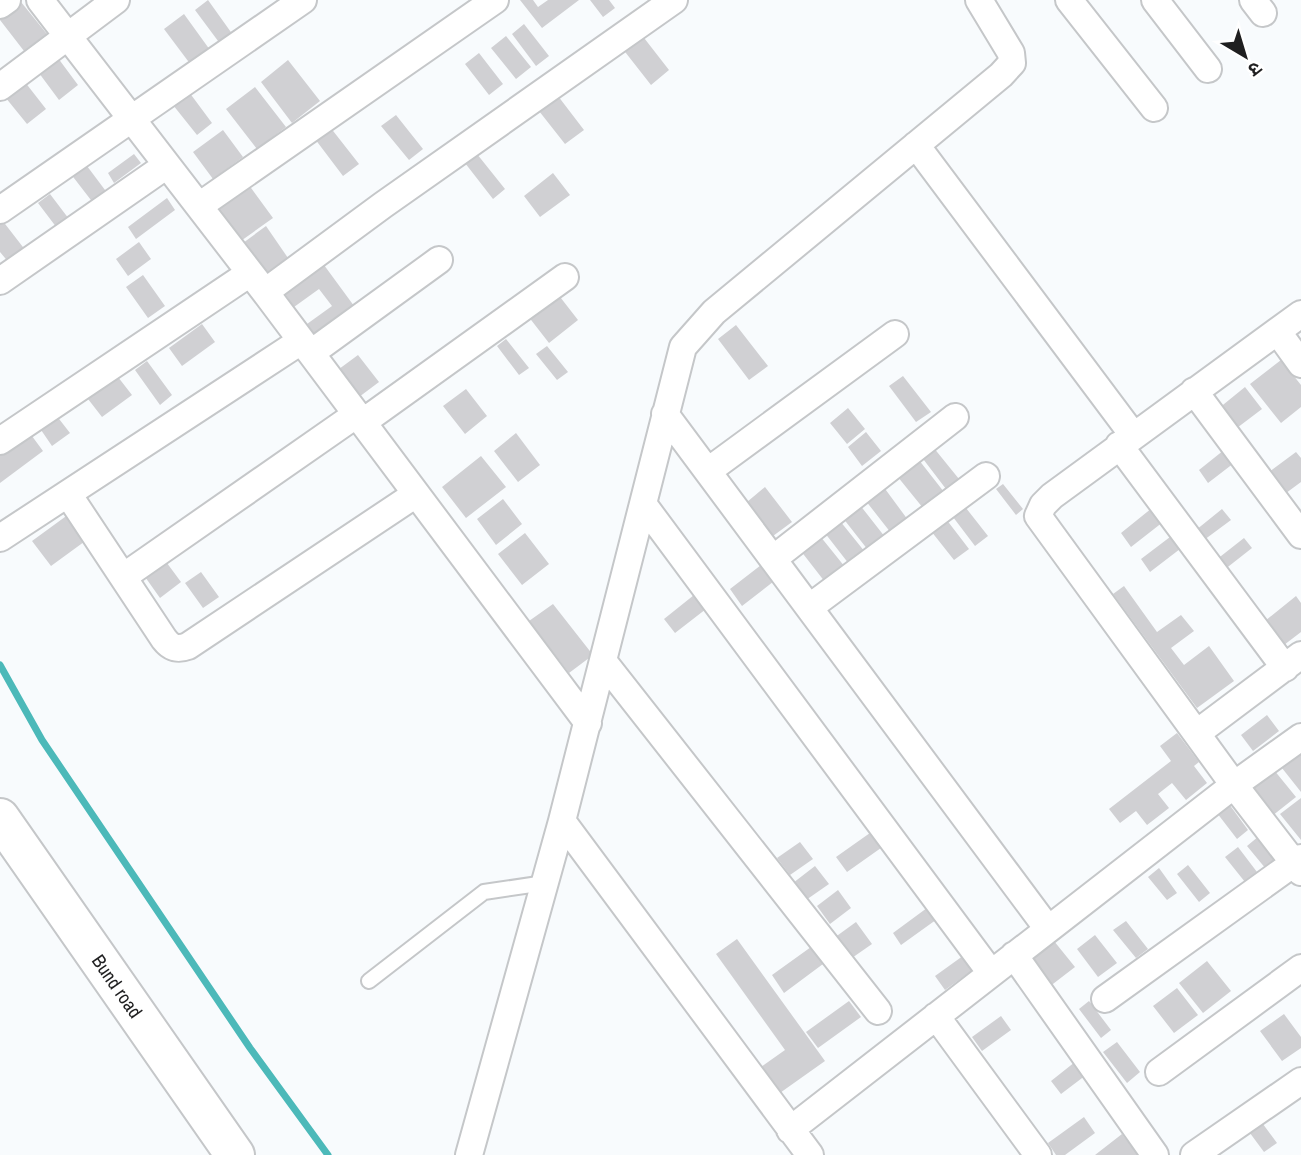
<svg xmlns="http://www.w3.org/2000/svg" width="1301" height="1155" viewBox="0 0 1301 1155" font-family="'Archivo Narrow','Noto Sans Devanagari',sans-serif">
	<style>
		.lines { fill: none; stroke-linecap: round; stroke-linejoin: round }
		.stream { stroke: #4cb9b9; stroke-width: 7 }
		.building { fill: #d0d0d3 }
		.lane-casing { stroke: #c5c7c9; stroke-width: 18 }
		.street-casing { stroke: #c5c7c9; stroke-width: 30 }
		.secondary-casing { stroke: #c5c7c9; stroke-width: 42 }
		.lane { stroke: #fff; stroke-width: 14 }
		.street { stroke: #fff; stroke-width: 26 }
		.secondary { stroke: #fff; stroke-width: 38 }
		.labels { text-anchor: middle; dominant-baseline: central; stroke-width: 6; stroke-linejoin: round; paint-order: stroke }
		.street-label { font-size: 19px; fill: #1f1f20; stroke: #fff }
	</style>
	<rect width="100%" height="100%" fill="#f8fbfd"/>
	<g class="lines">
		<path class="stream" d="M0 665 42 740 250 1048 328 1155"/>
	</g>
	<path class="building" d="M208 0 233 35 221 45 195 10Z
		M520 0H533L538 7 548 0H579L542 28Z
		M590 0H609L615 8 603 17Z
		M21 2 47 34 24 51 0 20Z
		M184 14 210 50 191 65 164 29Z
		M524 24 549 56 536 66 512 34Z
		M641 34 669 70 651 85 622 48Z
		M506 36 531 67 516 79 491 48Z
		M479 53 503 84 489 95 465 64Z
		M55 54 78 85 59 100 36 69Z
		M288 60 320 101 292 123 261 82Z
		M21 77 46 109 27 124 1 92Z
		M255 87 286 127 257 149 226 109Z
		M189 92 212 123 197 135 173 105Z
		M558 96 584 130 565 144 539 111Z
		M396 115 423 149 409 160 381 126Z
		M330 127 359 164 343 176 315 139Z
		M223 130 243 157 213 179 193 152Z
		M134 154 141 163 114 183 108 173Z
		M477 154 505 189 493 199 465 163Z
		M81 158 108 194 94 204 67 169Z
		M553 173 570 195 540 217 524 196Z
		M246 181 273 218 238 243 211 207Z
		M50 194 72 223 60 232 38 203Z
		M167 198 175 210 136 239 128 227Z
		M2 220 26 251 10 264 0 252V222Z
		M266 226 288 258 265 274 243 243Z
		M139 242 151 259 128 276 116 259Z
		M324 265 357 310 318 339 307 324 332 306 319 289 294 307 285 294Z
		M143 275 165 306 148 318 126 287Z
		M557 293 578 320 549 343 528 316Z
		M202 324 215 342 182 366 169 348Z
		M736 325 768 366 749 380 718 339Z
		M506 339 529 368 519 375 497 346Z
		M547 346 568 372 557 380 536 354Z
		M358 355 379 382 355 400 335 372Z
		M1281 360 1301 385V407L1281 423 1250 384Z
		M147 361 172 395 160 405 135 370Z
		M903 376 931 412 916 422 889 386Z
		M118 377 132 395 102 417 88 399Z
		M1245 387 1262 409 1229 434 1213 413Z
		M466 389 487 416 465 434 443 406Z
		M848 408 865 429 847 444 830 423Z
		M56 415 70 433 52 446 39 427Z
		M29 432 43 451 0 483V453Z
		M866 432 881 451 862 466 848 447Z
		M516 433 540 465 518 482 494 451Z
		M929 442 959 479 946 489 917 451Z
		M1224 450 1234 463 1208 483 1199 470Z
		M1296 452 1301 458V482L1282 496 1265 475Z
		M915 455 944 492 923 508 893 471Z
		M481 456 506 487 466 518 442 487Z
		M880 482 908 520 891 533 862 496Z
		M1003 484 1023 509 1016 515 996 489Z
		M765 487 792 522 773 536 747 502Z
		M503 499 522 524 496 545 477 519Z
		M856 500 885 537 868 550 839 513Z
		M966 508 988 536 975 546 953 517Z
		M1152 508 1163 522 1131 547 1121 533Z
		M1222 509 1231 520 1204 540 1196 530Z
		M69 514 88 539 51 566 32 541Z
		M836 516 865 552 849 564 821 528Z
		M946 519 969 549 954 560 931 531Z
		M816 531 845 567 825 582 797 546Z
		M525 533 549 564 522 585 498 554Z
		M1170 537 1180 549 1150 572 1141 559Z
		M1244 538 1252 548 1224 570 1216 560Z
		M164 559 181 582 160 598 143 574Z
		M765 562 778 578 742 606 730 589Z
		M201 572 219 597 203 608 185 583Z
		M1124 586 1157 632 1181 615 1194 631 1171 648 1184 665 1209 646 1234 681 1197 708 1113 594Z
		M694 595 706 609 675 633 664 619Z
		M1296 596 1301 603V632L1284 645 1265 621Z
		M553 604 593 655 569 673 529 621Z
		M1267 715 1279 731 1253 751 1241 735Z
		M1177 733 1199 762 1194 766 1207 783 1186 800 1172 783 1158 794 1169 808 1147 825 1136 811 1120 823 1109 809 1171 761 1160 746Z
		M1301 745V792L1278 763Z
		M1274 770 1296 797 1272 816 1250 788Z
		M1301 798V840L1280 814Z
		M1229 804 1248 830 1237 839 1217 813Z
		M877 828 888 843 847 872 836 857Z
		M1259 836 1277 860 1266 869 1247 846Z
		M800 842 813 859 790 875 777 858Z
		M1238 847 1257 872 1245 882 1225 857Z
		M1188 865 1210 893 1199 902 1177 874Z
		M815 866 829 884 806 900 793 883Z
		M1159 868 1177 893 1167 900 1148 877Z
		M838 890 851 908 830 924 817 906Z
		M931 905 940 917 901 945 893 933Z
		M1126 921 1148 949 1136 958 1113 930Z
		M856 922 872 944 849 960 834 938Z
		M1095 935 1117 963 1098 977 1077 949Z
		M737 939 825 1061 770 1100 751 1074 785 1050 716 954Z
		M1054 941 1075 967 1049 987 1028 961Z
		M811 947 823 964 784 993 772 975Z
		M967 953 977 967 945 990 935 976Z
		M1207 961 1231 991 1203 1013 1179 983Z
		M1177 988 1198 1015 1174 1033 1153 1006Z
		M849 1001 861 1017 818 1048 806 1032Z
		M1089 1001 1111 1030 1101 1038 1079 1009Z
		M1284 1014 1301 1037V1048L1282 1061 1260 1031Z
		M1001 1016 1011 1030 982 1051 972 1037Z
		M1117 1042 1140 1072 1127 1083 1103 1052Z
		M1080 1058 1090 1072 1061 1094 1051 1081Z
		M1257 1116 1277 1143 1264 1152 1244 1125Z
		M1084 1117 1095 1133 1065 1155H1056L1048 1143Z
		M1122 1134 1138 1155H1095Z"/>
	<g class="lines">
		<defs>
			<path id="lane" d="M369 981 484 892 545 883"/>
			<path id="street" d="M40 0 265 292 588 723
				M1069 0 1154 108
				M1155 0 1208 69
				M1253 0 1263 13
				M0 5 7 0
				M0 87 116 0
				M916 145 1133 435
				M199 206 495 0
				M0 210 303 0
				M0 281 167 165
				M265 292 383 205 674 0
				M1301 314 1052 496 1043 505 1038 516 1234 785 1301 872
				M1278 332 1301 364
				M311 353 439 260
				M1194 391 1301 535
				M665 414 1048 929
				M363 422 565 277
				M0 441 250 273
				M1119 445 1285 668
				M708 471 895 334
				M68 494 164 639C171 648 177 650 188 646L416 494
				M643 504 991 973
				M0 538 301 341
				M773 559 955 417
				M123 577 357 414
				M810 607 986 476
				M603 661 878 1011
				M1197 733 1301 655
				M1014 955 1155 1155
				M1105 999 1301 858
				M936 1016 1038 1155
				M1159 1072 1301 968
				M790 1130 1234 785 1301 737
				M469 1155 562 821
				M810 1155 562 821 683 347 714 312 1001 75 1012 63 1011 53 979 0
				M1194 1155 1301 1081"/>
			<g id="secondary">
				<path id="s1" d="M0 818 235 1155"/>
			</g>
		</defs>
		<use href="#lane" class="lane-casing"/>
		<use href="#street" class="street-casing"/>
		<use href="#secondary" class="secondary-casing"/>
		<use href="#lane" class="lane"/>
		<use href="#street" class="street"/>
		<use href="#secondary" class="secondary"/>
	</g>
	<g class="labels">
		<g class="street-label">
			<text stroke="none"><textPath href="#s1" startOffset="205">Bund road</textPath></text>
		</g>
	</g>
	<g transform="translate(1245 56) rotate(142)" stroke="#ffffff" stroke-width="5" paint-order="stroke">
	<path d="M0-5L12 26L0 18L-12 26Z" fill="#1f1f20"/>
	<text y="-10" font-size="19" font-weight="bold" text-anchor="middle" fill="#1f1f20">उ</text>
	</g>
</svg>
